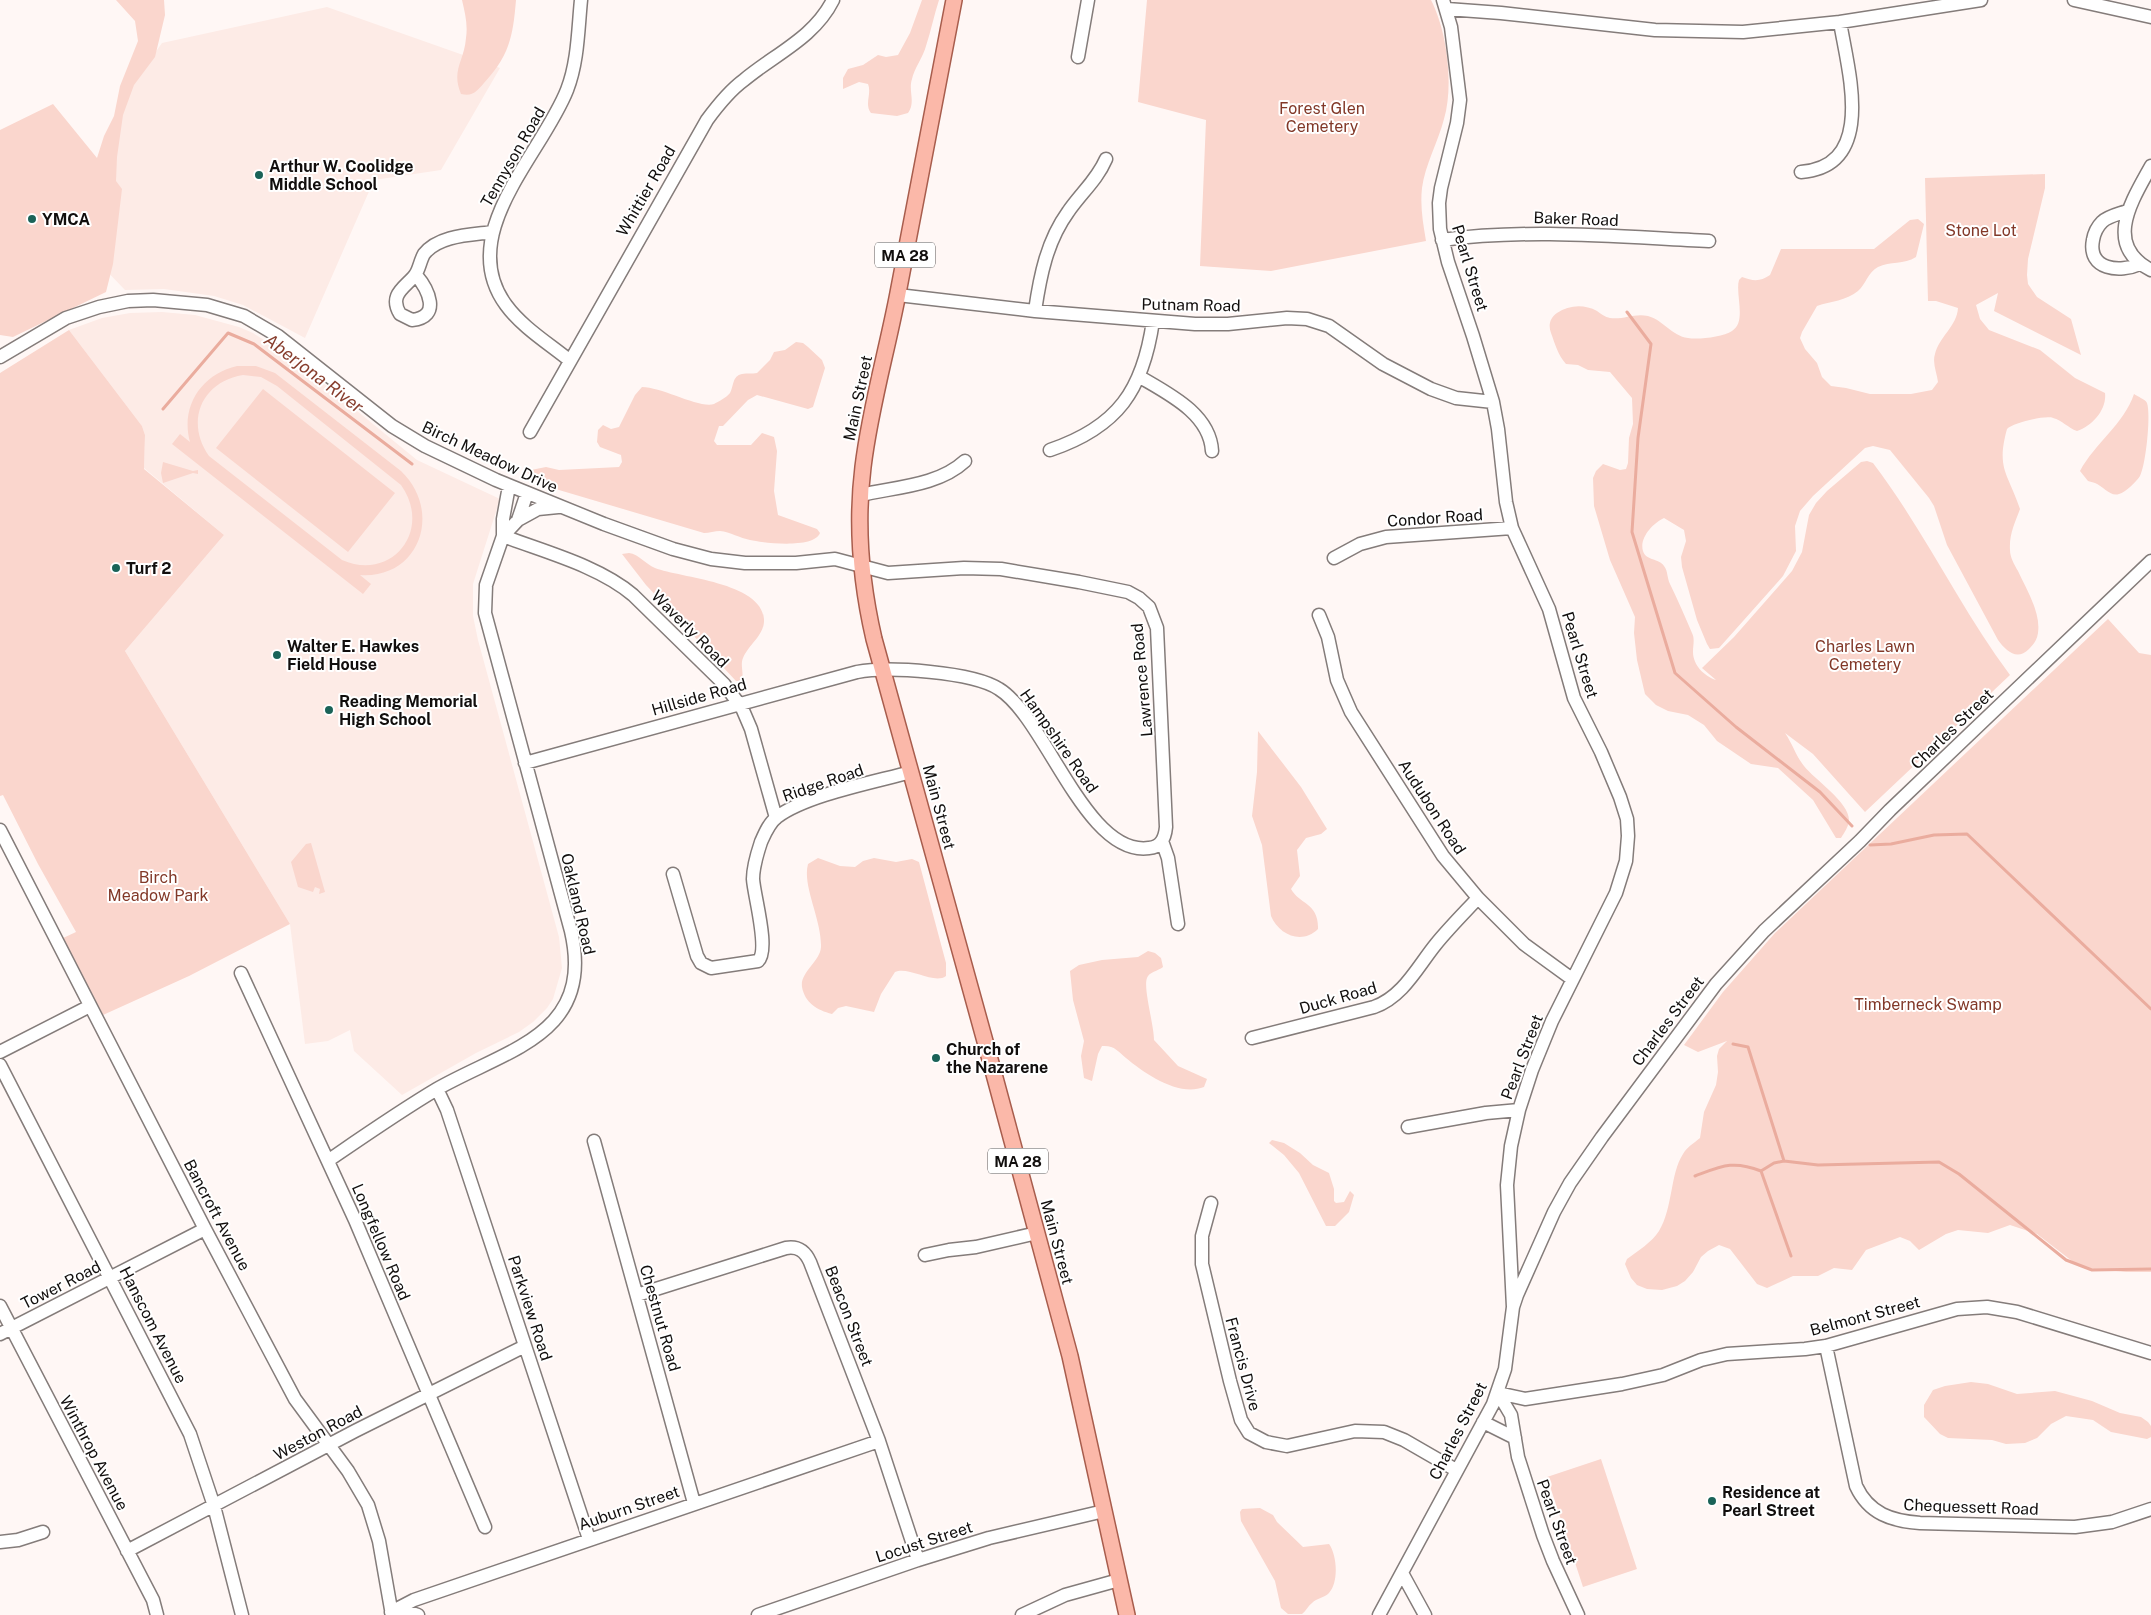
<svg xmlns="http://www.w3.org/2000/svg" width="2151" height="1615" viewBox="0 0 2151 1615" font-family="'Public Sans',sans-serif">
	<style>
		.built { fill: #fdebe6 }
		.green { fill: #fad6cd; fill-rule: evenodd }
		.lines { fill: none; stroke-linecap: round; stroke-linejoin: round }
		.stream { stroke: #eaac9e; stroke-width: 3 }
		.minor-casing { stroke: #847c7a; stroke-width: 15 }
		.major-casing { stroke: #a85d4d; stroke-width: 18 }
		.minor { stroke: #fff; stroke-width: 12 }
		.major { stroke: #fbb8a9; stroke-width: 15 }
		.poi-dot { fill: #1a6358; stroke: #fff; stroke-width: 2 }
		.labels { text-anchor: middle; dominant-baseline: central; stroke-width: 4; stroke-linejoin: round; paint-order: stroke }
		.shield { fill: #fff; stroke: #585656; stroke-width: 1 }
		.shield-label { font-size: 15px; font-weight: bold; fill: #110e0d }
		.park-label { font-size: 16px; fill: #823828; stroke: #fff }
		.street-label { font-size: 16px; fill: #110e0d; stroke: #fff }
		.poi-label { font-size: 16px; font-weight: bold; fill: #110e0d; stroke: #fff; text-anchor: start }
		.water-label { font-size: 18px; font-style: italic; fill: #883e2e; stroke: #fff }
	</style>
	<rect width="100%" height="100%" fill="#fff7f5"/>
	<path class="built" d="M327 7 500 68 441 170 374 180 305 338 243 305 214 296 164 289 125 290 98 262 120 102 162 43Z
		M130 313 162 312 195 315 239 327 253 333 291 357 417 460 500 499 473 584V616L478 640 559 937 562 968 553 999 547 1008 533 1022 519 1032 476 1053 402 1095 354 1051 350 1030 328 1041 305 1044 290 924 125 651 224 535 144 468 145 435 142 426 69 330 102 318Z"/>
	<path class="green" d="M116 0H164L165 15 155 57 134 85 123 115 117 157 116 181 122 189 113 264 106 292 13 337 0 335V130L53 104 97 158 104 136 114 116 120 86 138 41 135 21Z
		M462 0H516C513 37 509 56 484 83 477 91 473 97 461 94 451 70 464 62 466 38 468 25 465 13 462 0Z
		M922 0H939C934 15 931 31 926 46 923 57 914 69 912 79 908 91 916 102 908 113L897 116 871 113C864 104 872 94 868 84L859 82 843 89V78L848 69 863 65 878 55 886 57 898 55 910 33Z
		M1147 0H1431C1447 31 1454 85 1444 119 1438 142 1425 165 1422 188 1420 206 1423 223 1426 241L1271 271 1200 266 1206 120 1138 102Z
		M2045 174V188L2028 259 2027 275 2028 284 2037 297 2071 319 2081 355 1994 311 1998 293 1976 305 1980 319 1989 330 2040 350 2075 378 2105 393C2107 409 2093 426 2077 431 2068 428 2062 420 2053 418 2045 415 2013 423 2007 429 1996 469 2008 473 2020 509 2015 523 2009 534 2010 550 2010 557 2014 564 2018 571 2026 589 2041 612 2038 633 2037 640 2034 644 2029 649 2017 661 2006 651 1998 640L1947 545 1934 506 1929 498 1890 450 1873 446 1865 448 1813 496 1800 511 1795 526 1796 551 1783 576 1719 648 1710 649 1707 644 1697 620 1682 567 1681 557 1686 541 1684 530 1664 518C1653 523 1639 538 1643 551 1646 561 1659 558 1664 566 1668 571 1667 578 1670 584 1678 600 1685 617 1692 633 1695 639 1693 645 1693 652 1693 665 1704 676 1716 680L1702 668 1734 637 1792 571 1802 552 1809 515 1816 503 1827 491 1861 462 1867 461 1873 463C1924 530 1960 608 2010 675L1865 812 1813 754 1785 733C1792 743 1796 756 1804 766 1815 780 1849 802 1849 820 1849 826 1844 833 1841 838H1836L1813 800 1778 768 1751 764 1717 741 1704 725 1688 715 1668 711 1656 705 1645 694 1637 660 1634 633 1635 617 1610 560 1594 506 1593 478 1596 471 1603 464 1620 470 1626 469 1628 463 1629 438 1633 424 1632 398 1610 372 1588 370 1578 365 1566 364C1558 355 1555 344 1551 333 1548 325 1550 318 1557 313 1569 305 1584 304 1597 311 1601 314 1605 317 1610 318 1623 320 1634 313 1648 316 1663 320 1672 336 1688 338 1698 340 1723 337 1732 331 1747 322 1735 294 1739 280L1742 277C1753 281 1760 282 1770 275L1781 249H1874L1910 220 1918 219 1924 224 1916 257C1904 265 1890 261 1878 267 1868 272 1866 284 1858 291 1846 301 1831 301 1817 306L1802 332 1800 338 1805 349 1817 363 1822 377 1831 386 1846 388 1870 394H1911L1932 390 1938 382C1937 373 1932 363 1935 354 1939 337 1957 326 1958 308L1936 301H1928L1925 178Z
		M69 330 142 426 145 435 144 469 224 535 125 651 290 924 189 976 103 1015 61 939 76 932 38 864 3 795 0 796V373Z
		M796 342 803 343 808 347 822 360 825 368 813 407 808 409 757 395 748 400 723 426H719L714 441 717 445H751L762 433 774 437 777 451 774 491 778 515 817 529 820 533C814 549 764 543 750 540 740 538 730 532 720 531 715 531 709 533 704 533L559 490C546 485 535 482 526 471L546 467 559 470 619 467 622 462 621 455 600 447 597 442 598 430 603 425 611 429 619 427 635 395 642 387C662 387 700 409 714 404 718 402 727 397 730 393 734 386 732 376 742 374 747 373 752 374 757 373L770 360 774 352 785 350Z
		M237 366H256L275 373 401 471C443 511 420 579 360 575L371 584 363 594 172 444 180 434 190 442C180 406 202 374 237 366ZM243 375 261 377 277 386 401 485C433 530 392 582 342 560L209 456C185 422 201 382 243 375Z
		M263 389 395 493 348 552 216 448Z
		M2134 394C2138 397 2145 399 2147 403 2151 414 2146 464 2140 476 2136 482 2126 492 2119 494 2110 497 2103 486 2095 483 2093 482 2090 482 2088 481L2080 471C2095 443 2124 424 2134 394Z
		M163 462 193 471 198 470V474L193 473 163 483 161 473Z
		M629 553C639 554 645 564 655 568 681 578 761 582 764 619 765 635 749 644 743 658 740 665 744 673 742 681H736L646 585 622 554Z
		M2108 619 2139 653 2151 655V1272H2126L2084 1268 2072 1261 2037 1234 2010 1225 1988 1233 1958 1230 1946 1234 1919 1250 1910 1241 1900 1237 1866 1250 1852 1270 1834 1268 1818 1276H1793L1767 1288 1757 1284 1730 1249 1719 1245 1708 1251 1701 1257 1693 1272 1685 1281 1677 1286 1662 1290 1647 1289 1637 1285 1631 1278 1625 1264 1627 1259C1638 1251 1652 1242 1659 1231 1673 1208 1670 1174 1683 1154 1687 1147 1694 1143 1700 1138L1704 1112 1716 1085 1718 1072 1717 1056 1719 1049 1727 1041 1698 1052 1684 1045 1723 992 1775 933Z
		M1258 731 1301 787 1327 829 1321 834 1306 838 1297 850 1300 876 1291 889C1299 904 1319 903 1318 929 1302 945 1279 935 1271 916L1262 845 1252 816 1257 772Z
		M311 843 325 892 319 894 320 889 315 887 313 892 298 887 291 862 306 844Z
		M818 858 840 866 855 867 863 861 874 858 896 862 912 859 919 862 946 963V976C934 985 909 966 895 972L881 994 874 1012 846 1006 838 1008 832 1014C817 1010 805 1003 802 987 800 972 820 962 821 947 822 920 802 886 808 864Z
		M1148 951 1155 953 1161 958 1163 967C1158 971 1149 972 1147 978 1143 988 1154 1025 1154 1040L1178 1066 1207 1079 1204 1087C1179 1097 1145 1074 1126 1058 1118 1051 1114 1045 1102 1046L1098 1054 1092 1081 1084 1078 1081 1056 1084 1041 1073 1000 1070 971 1079 965 1102 960 1138 957Z
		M1272 1140 1284 1143 1300 1153 1313 1165 1329 1173 1334 1189V1201L1336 1203 1344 1202 1350 1191 1354 1195 1349 1212 1335 1226H1326L1299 1173 1284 1155 1269 1143Z
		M1971 1382 1988 1384 2017 1394 2055 1391 2092 1401 2120 1413 2141 1417 2148 1422 2151 1426V1437L2147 1439 2111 1432 2093 1420 2066 1416 2051 1424 2037 1438 2025 1443 2006 1444 1992 1440 1948 1438 1940 1434 1924 1417V1405L1933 1390 1945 1386Z
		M1601 1459 1637 1569 1583 1587 1547 1477Z
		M1260 1508 1273 1515 1277 1522 1303 1547 1329 1544C1337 1555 1339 1582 1329 1593 1324 1598 1317 1598 1312 1603 1308 1606 1306 1611 1302 1614H1288L1281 1608 1275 1581 1241 1521 1240 1512 1242 1509Z"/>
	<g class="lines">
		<path class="stream" d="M1627 312 1651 344 1638 438 1632 532 1675 673 1736 727 1820 792 1852 826
			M163 409 228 333 254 344 412 464
			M1870 845 1891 844 1934 835 1967 834 2151 1009
			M1733 1044 1748 1047 1784 1161 1818 1165 1939 1162 1959 1174 2066 1260 2092 1270 2151 1269
			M1784 1161 1774 1163 1761 1171 1791 1256
			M1695 1176C1722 1166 1733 1160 1761 1171"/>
		<defs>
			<path id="minor" d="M1443 0 1451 27 1460 100 1457 123 1441 188 1439 203 1440 229 1448 262 1473 336 1493 402 1498 429 1506 502 1512 528 1549 609 1574 698 1601 752 1620 797 1627 819 1628 836 1626 861 1616 893 1552 1021 1532 1070 1519 1110 1511 1146 1507 1185 1513 1307
				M2074 0 2151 17
				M1447 9 1501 13 1655 30 1743 32 1840 22 1981 0
				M1078 57 1088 0
				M2151 166C2133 199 2102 245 2151 270
				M1801 172C1877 166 1848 71 1840 22
				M2127 211C2119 214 2108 216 2102 222 2097 227 2094 234 2093 240 2087 270 2120 273 2140 264
				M1442 240C1531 228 1620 237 1709 241
				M416 275C428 289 442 317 412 320L400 314C388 294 406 287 415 275 419 270 420 261 424 254 439 235 471 235 493 232
				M898 295 1035 311 1195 324H1228L1287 318 1307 319 1329 326 1383 364 1431 389 1456 398 1493 402
				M1035 311C1040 276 1047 241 1068 212 1081 193 1097 180 1106 159
				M0 357 66 318 99 307 128 301 153 300 207 305 244 316 278 336 392 426 425 446 496 480 604 524 673 549 711 559 745 563H796L835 559 888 573 964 568 1001 569 1079 582 1128 592 1139 598 1149 607 1157 628 1166 827C1165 838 1161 847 1149 848 1086 857 1046 718 999 689 973 672 888 666 857 672L525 763
				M569 360C548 343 522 327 506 305 454 234 542 154 567 90 578 62 578 30 581 0
				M1140 377C1169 394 1210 414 1212 451
				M530 432 707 120C718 105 729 91 744 80 775 54 814 38 833 0
				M1050 450C1118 427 1143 390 1153 321
				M861 495C895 487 938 486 965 461
				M518 520 538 509 558 507
				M503 536C545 552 599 566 633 595L724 684 742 708 751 729 776 818
				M503 536 518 520 527 493
				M1334 558 1360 544 1386 537 1512 528
				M1319 615 1328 637 1337 680 1351 712 1443 856 1478 898 1524 944 1572 979
				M0 830 205 1229 295 1399 348 1471 368 1505 379 1541 392 1615
				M1162 841 1168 858 1178 924
				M673 874 697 956 701 963 711 968 758 961C770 950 754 896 753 879 753 867 757 854 761 842 765 833 769 823 777 817 806 795 875 782 911 772
				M241 973 355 1220 485 1527
				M1252 1038 1374 1007C1403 997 1418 966 1436 944 1449 928 1464 913 1478 898
				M0 1052 90 1006
				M0 1065 190 1434 214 1506 242 1615
				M437 1089 447 1110 589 1539
				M1408 1127 1486 1113 1519 1110
				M594 1141 694 1503
				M329 1160C364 1136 400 1111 437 1089 507 1049 595 1035 571 931L485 613 486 585 503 536V519L509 486
				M1211 1203 1202 1236V1264L1230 1381 1241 1420 1249 1433 1266 1442 1287 1446 1355 1431 1384 1432 1404 1440 1456 1470
				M925 1255 949 1250 976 1247 1037 1233
				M637 1295 786 1248C798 1246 805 1251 810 1262L879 1441 918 1560
				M0 1306 153 1600 157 1615
				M0 1334 205 1229
				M1826 1346 1856 1486C1869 1514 1892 1521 1920 1523L2075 1527 2112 1522 2151 1509
				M1498 1393 1525 1399 1622 1384 1663 1375 1701 1360 1727 1354 1805 1349 1826 1346 1957 1309 1987 1307 2017 1312 2151 1353
				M1498 1393 1511 1415 1518 1457 1543 1535 1553 1561 1578 1615
				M1483 1422 1515 1438
				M0 1542 18 1540 43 1532
				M127 1551 355 1431 525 1346
				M1402 1573 1425 1615
				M391 1612 414 1600 879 1441
				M394 1612 406 1611 418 1615
				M758 1615 918 1560 989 1538 1104 1511
				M1022 1615 1065 1595 1119 1580
				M1379 1615 1493 1404 1505 1369 1513 1307 1517 1295 1554 1212 1570 1183 1602 1137 1716 984 1764 931 1860 841 1890 810 2151 561"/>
			<path id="major" d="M954 0C935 98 917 195 898 293 887 351 870 408 863 467 856 524 861 583 874 639L991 1063 1070 1356 1127 1615"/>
		</defs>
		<use href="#minor" class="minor-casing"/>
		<use href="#major" class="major-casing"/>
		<use href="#minor" class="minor"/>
		<use href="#major" class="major"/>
	</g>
	<g class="poi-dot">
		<circle cx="259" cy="175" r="5"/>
		<circle cx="32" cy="219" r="5"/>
		<circle cx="116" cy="568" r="5"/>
		<circle cx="277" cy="655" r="5"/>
		<circle cx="329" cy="710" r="5"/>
		<circle cx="936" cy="1058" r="5"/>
		<circle cx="1712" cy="1501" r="5"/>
	</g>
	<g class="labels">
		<g class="shield">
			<rect x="875" y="242.5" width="60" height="25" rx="4"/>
			<rect x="988" y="1148.5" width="60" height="25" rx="4"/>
		</g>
		<g class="shield-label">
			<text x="905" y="255">MA 28</text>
			<text x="1018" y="1161">MA 28</text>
		</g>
		<g class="park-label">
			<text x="1322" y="108">Forest Glen<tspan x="1322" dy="18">Cemetery</tspan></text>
			<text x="1981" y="230">Stone Lot</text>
			<text x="1865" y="646">Charles Lawn<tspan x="1865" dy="18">Cemetery</tspan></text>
			<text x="158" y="877">Birch<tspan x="158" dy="18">Meadow Park</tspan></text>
			<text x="1928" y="1004">Timberneck Swamp</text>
		</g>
		<g class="street-label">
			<text transform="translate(513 157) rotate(-60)">Tennyson Road</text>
			<text transform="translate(646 191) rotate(-60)">Whittier Road</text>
			<text transform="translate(1576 219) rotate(2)">Baker Road</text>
			<text transform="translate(1470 268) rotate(73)">Pearl Street</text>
			<text transform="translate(1191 305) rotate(1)">Putnam Road</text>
			<text transform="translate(858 398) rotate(-78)">Main Street</text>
			<text transform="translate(490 457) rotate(25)">Birch Meadow Drive</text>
			<text transform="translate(1435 518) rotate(-4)">Condor Road</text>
			<text transform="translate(690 629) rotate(45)">Waverly Road</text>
			<text transform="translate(1580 655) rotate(73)">Pearl Street</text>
			<text transform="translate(1142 680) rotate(-95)">Lawrence Road</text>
			<text transform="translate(699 697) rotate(-16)">Hillside Road</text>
			<text transform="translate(1952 729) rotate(-44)">Charles Street</text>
			<text transform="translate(1059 741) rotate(55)">Hampshire Road</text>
			<text transform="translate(823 783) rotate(-19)">Ridge Road</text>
			<text transform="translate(939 807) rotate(75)">Main Street</text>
			<text transform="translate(1432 807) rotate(57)">Audubon Road</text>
			<text transform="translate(578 904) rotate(77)">Oakland Road</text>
			<text transform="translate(1338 998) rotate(-16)">Duck Road</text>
			<text transform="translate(1668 1021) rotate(-53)">Charles Street</text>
			<text transform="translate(1522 1057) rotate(-69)">Pearl Street</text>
			<text transform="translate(217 1215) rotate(62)">Bancroft Avenue</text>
			<text transform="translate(381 1242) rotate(67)">Longfellow Road</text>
			<text transform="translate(1057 1242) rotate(75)">Main Street</text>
			<text transform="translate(61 1285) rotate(-27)">Tower Road</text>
			<text transform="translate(530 1308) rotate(72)">Parkview Road</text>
			<text transform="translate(849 1316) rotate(69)">Beacon Street</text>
			<text transform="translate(1865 1316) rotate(-15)">Belmont Street</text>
			<text transform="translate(660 1318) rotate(74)">Chestnut Road</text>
			<text transform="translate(153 1325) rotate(63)">Hanscom Avenue</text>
			<text transform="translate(1243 1364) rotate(75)">Francis Drive</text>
			<text transform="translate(1458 1431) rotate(-63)">Charles Street</text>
			<text transform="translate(318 1433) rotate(-28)">Weston Road</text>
			<text transform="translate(94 1453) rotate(62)">Winthrop Avenue</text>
			<text transform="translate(1971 1507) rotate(2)">Chequessett Road</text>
			<text transform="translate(629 1508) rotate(-19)">Auburn Street</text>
			<text transform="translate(1557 1522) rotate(70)">Pearl Street</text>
			<text transform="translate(924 1542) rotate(-18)">Locust Street</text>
		</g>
		<g class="poi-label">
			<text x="269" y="166">Arthur W. Coolidge<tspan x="269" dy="18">Middle School</tspan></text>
			<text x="42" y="219">YMCA</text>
			<text x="126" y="568">Turf 2</text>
			<text x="287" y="646">Walter E. Hawkes<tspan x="287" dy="18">Field House</tspan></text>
			<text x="339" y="701">Reading Memorial<tspan x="339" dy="18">High School</tspan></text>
			<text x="946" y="1049">Church of<tspan x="946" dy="18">the Nazarene</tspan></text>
			<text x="1722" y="1492">Residence at<tspan x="1722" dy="18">Pearl Street</tspan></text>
		</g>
		<g class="water-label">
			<text transform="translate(314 373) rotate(37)">Aberjona River</text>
		</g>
	</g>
</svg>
